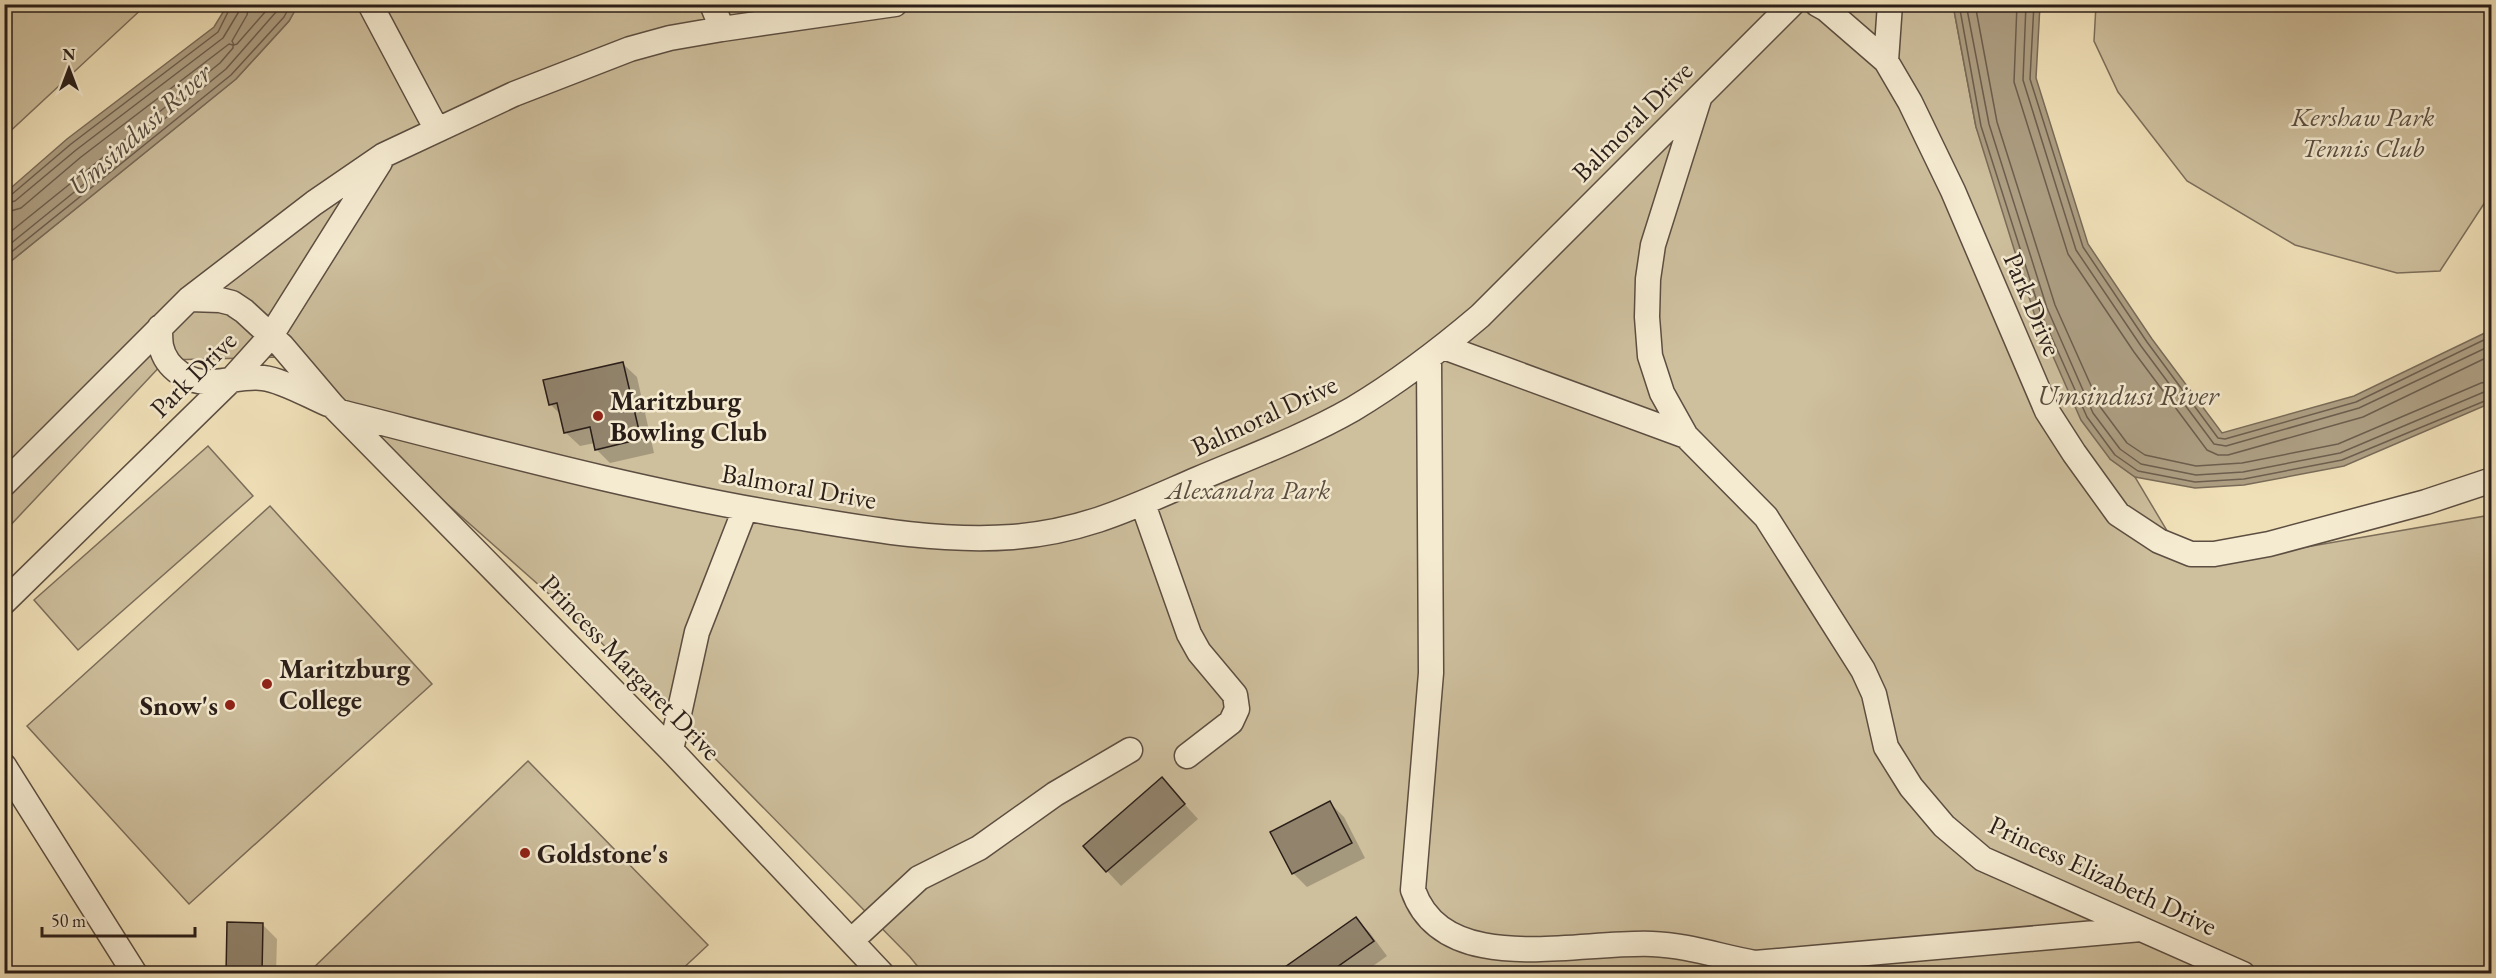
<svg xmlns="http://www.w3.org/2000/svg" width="2496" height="978" viewBox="0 0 2496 978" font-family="'EB Garamond',serif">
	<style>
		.green { fill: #cebf9d; stroke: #7c6e5b; stroke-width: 1.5 }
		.water { fill: #ad9e82; stroke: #796b58; stroke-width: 1.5 }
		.shadow { fill: #0003 }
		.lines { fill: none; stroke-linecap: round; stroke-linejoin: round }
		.shore { stroke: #6c5e4e; stroke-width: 1.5 }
		.building { fill: #91836c; stroke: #2a1e19; stroke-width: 1.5 }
		.minor-casing { stroke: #5c4e41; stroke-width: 27 }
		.minor { stroke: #f5ebd1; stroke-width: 24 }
		.poi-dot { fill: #8f2418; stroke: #f5ebd1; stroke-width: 2 }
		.labels { text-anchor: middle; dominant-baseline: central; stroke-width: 5; stroke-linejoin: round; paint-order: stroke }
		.park-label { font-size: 27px; font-style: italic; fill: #5b4e41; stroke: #f5ebd1 }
		.street-label { font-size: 27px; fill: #2a1e19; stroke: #f5ebd1 }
		.poi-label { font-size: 27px; font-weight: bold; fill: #2a1e19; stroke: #f5ebd1; text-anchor: start }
		.water-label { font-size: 28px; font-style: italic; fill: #584b3e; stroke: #f5ebd1 }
	</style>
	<rect width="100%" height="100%" fill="#f0e0b8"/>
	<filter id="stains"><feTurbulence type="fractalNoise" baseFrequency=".00333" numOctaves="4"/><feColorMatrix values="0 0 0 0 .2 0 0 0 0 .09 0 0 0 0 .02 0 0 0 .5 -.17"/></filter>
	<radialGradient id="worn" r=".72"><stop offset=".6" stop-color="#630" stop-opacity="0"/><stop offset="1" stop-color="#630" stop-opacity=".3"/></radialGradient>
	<path class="green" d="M5 4H146V5L5 136Z
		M298 5H1953L1976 127 2110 459 2135 477 2185 561 2196 566 2491 515V973H923L910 957 584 625 281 357 166 360 5 531V266L236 79 289 21Z
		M2096 5H2491V193L2440 271 2397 273 2295 245 2187 181 2118 92 2094 41Z
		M208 446 253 496 78 650 34 600Z
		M270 506 432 684 189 904 27 726Z
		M528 761 708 945 678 973H308Z"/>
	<path class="water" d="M228 4 298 5 289 21 236 79 5 266V193L67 139 214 27Z
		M1953 5H2040L2036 78 2088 244 2152 339 2222 433 2354 396 2491 330V403L2344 466 2244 485 2195 488 2135 477 2110 459 2081 420 2034 313 1976 127Z"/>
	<path class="shadow" d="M622 363 637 377 654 453 610 463 596 449 595 443 580 446 565 432 561 415 550 404Z
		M1162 779 1198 819 1121 886 1107 871Z
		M1330 803 1344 817 1365 858 1307 887 1293 873Z
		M1356 919 1370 933 1387 956 1362 974H1278Z
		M263 925 277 939 276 974H228Z
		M1392 967 1398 974H1383Z"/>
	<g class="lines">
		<path class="shore" d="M249 4 247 15 232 41 234 45 237 44 272 4
			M1959 4 1981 126 2040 311 2087 417 2115 455 2138 471 2195 482 2244 479 2342 460 2492 398
			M1966 4 1989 124 2047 308 2093 413 2120 449 2141 464 2196 475 2243 472 2340 453 2484 392 2492 390
			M1975 4 1997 122 2055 305 2101 408 2127 443 2145 455 2196 466 2242 463 2338 444 2481 383 2492 381
			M2017 4 2014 82 2068 254 2134 352 2207 450 2218 455H2228L2363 417 2492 355
			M2026 4 2023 80 2076 250 2141 346 2214 444 2226 446 2359 408 2492 345
			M2034 4 2030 79 2083 247 2147 342 2218 438 2225 439 2356 402 2492 336
			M4 197 11 195 71 144 218 32 232 4
			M4 204 15 201 76 150 223 38 238 13 240 4
			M4 213 21 208 81 157 229 44 233 45V48L220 63 4 237
			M4 249 226 69 283 4
			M4 258 231 75 284 17 291 4"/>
	</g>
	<path class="building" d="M623 362 641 439 595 450 590 427 564 433 557 403 549 405 543 380Z
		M1162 777 1185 804 1106 872 1083 846Z
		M1330 801 1352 843 1292 874 1270 832Z
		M1356 917 1374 941 1327 974H1275Z
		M227 922 263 923 262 974H226Z"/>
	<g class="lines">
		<defs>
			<path id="minor" d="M370 4 437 130
				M712 4 722 29
				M1817 4 1826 9 1886 61 1910 102 1953 191 2047 411 2074 453 2118 514 2159 541 2191 554H2214L2269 544 2426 502 2492 480
				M1886 61 1890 4
				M1699 99 1653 245 1648 279 1647 317 1650 356 1662 393 1686 436 1766 517 1863 670 1874 694 1886 747 1911 787 1944 826 1983 859 2243 974
				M189 299 220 300 232 303 244 311 282 346 333 406 671 750 882 974
				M160 327C160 333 160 340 161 346 166 369 190 384 213 382 230 381 246 376 263 378 282 380 309 396 328 404
				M1444 347 1686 436
				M1429 359 1431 673 1413 890C1444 978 1574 941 1652 944 1687 945 1721 957 1755 963L2141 929
				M340 412C493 451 646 493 802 518 873 530 942 542 1013 537 1086 531 1133 507 1198 479 1250 457 1304 437 1353 409 1398 382 1440 350 1480 316L1792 4
				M4 484 189 299 314 203 384 155 514 94 630 49 670 38 722 29 895 4
				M1143 504 1189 634 1199 652 1235 695 1237 709 1231 722 1187 756
				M4 602 232 379 270 337 380 162
				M671 750 697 632 745 509
				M4 766 135 974
				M851 941 919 878 979 848 1055 794 1130 750"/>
		</defs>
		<use href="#minor" class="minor-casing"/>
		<use href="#minor" class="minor"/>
	</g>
	<g class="poi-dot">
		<circle cx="598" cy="416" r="6"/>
		<circle cx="267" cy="684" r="6"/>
		<circle cx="230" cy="705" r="6"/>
		<circle cx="525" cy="853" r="6"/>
	</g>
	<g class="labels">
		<g class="park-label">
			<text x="2363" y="116">Kershaw Park<tspan x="2363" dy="31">Tennis Club</tspan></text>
			<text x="1248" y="489">Alexandra Park</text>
		</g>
		<g class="street-label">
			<text transform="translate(1632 121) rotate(-45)">Balmoral Drive</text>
			<text transform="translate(2033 304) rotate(67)">Park Drive</text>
			<text transform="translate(193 374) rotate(-45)">Park Drive</text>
			<text transform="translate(1264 415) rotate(-25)">Balmoral Drive</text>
			<text transform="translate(799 486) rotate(10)">Balmoral Drive</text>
			<text transform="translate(631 667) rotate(46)">Princess Margaret Drive</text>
			<text transform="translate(2103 875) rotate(25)">Princess Elizabeth Drive</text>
		</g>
		<g class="poi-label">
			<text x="610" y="400">Maritzburg<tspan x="610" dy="31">Bowling Club</tspan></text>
			<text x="279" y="668">Maritzburg<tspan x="279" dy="31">College</tspan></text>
			<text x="218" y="705" text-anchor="end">Snow's</text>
			<text x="537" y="853">Goldstone's</text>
		</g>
		<g class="water-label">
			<text transform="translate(139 129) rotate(-42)">Umsindusi River</text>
			<text x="2128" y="395">Umsindusi River</text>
		</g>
	</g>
	<rect width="2496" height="978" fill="none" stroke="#f0e0b8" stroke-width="24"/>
	<rect x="6" y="6" width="2484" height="966" fill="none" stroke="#2a1e19" stroke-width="3"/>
	<rect x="12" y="12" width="2472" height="954" fill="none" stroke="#2a1e19" stroke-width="1.5"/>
	<g transform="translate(69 69)" stroke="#f5ebd1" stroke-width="4.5" paint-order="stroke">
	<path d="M0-4.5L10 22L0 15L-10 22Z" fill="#2a1e19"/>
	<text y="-9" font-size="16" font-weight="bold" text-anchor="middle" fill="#2a1e19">N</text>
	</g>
	<path d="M42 927v9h153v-9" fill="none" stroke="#2a1e19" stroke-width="3"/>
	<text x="51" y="927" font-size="18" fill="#2a1e19" stroke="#f5ebd1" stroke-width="4.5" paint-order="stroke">50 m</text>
	<rect width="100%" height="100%" filter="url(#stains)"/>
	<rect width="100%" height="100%" fill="url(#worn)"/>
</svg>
